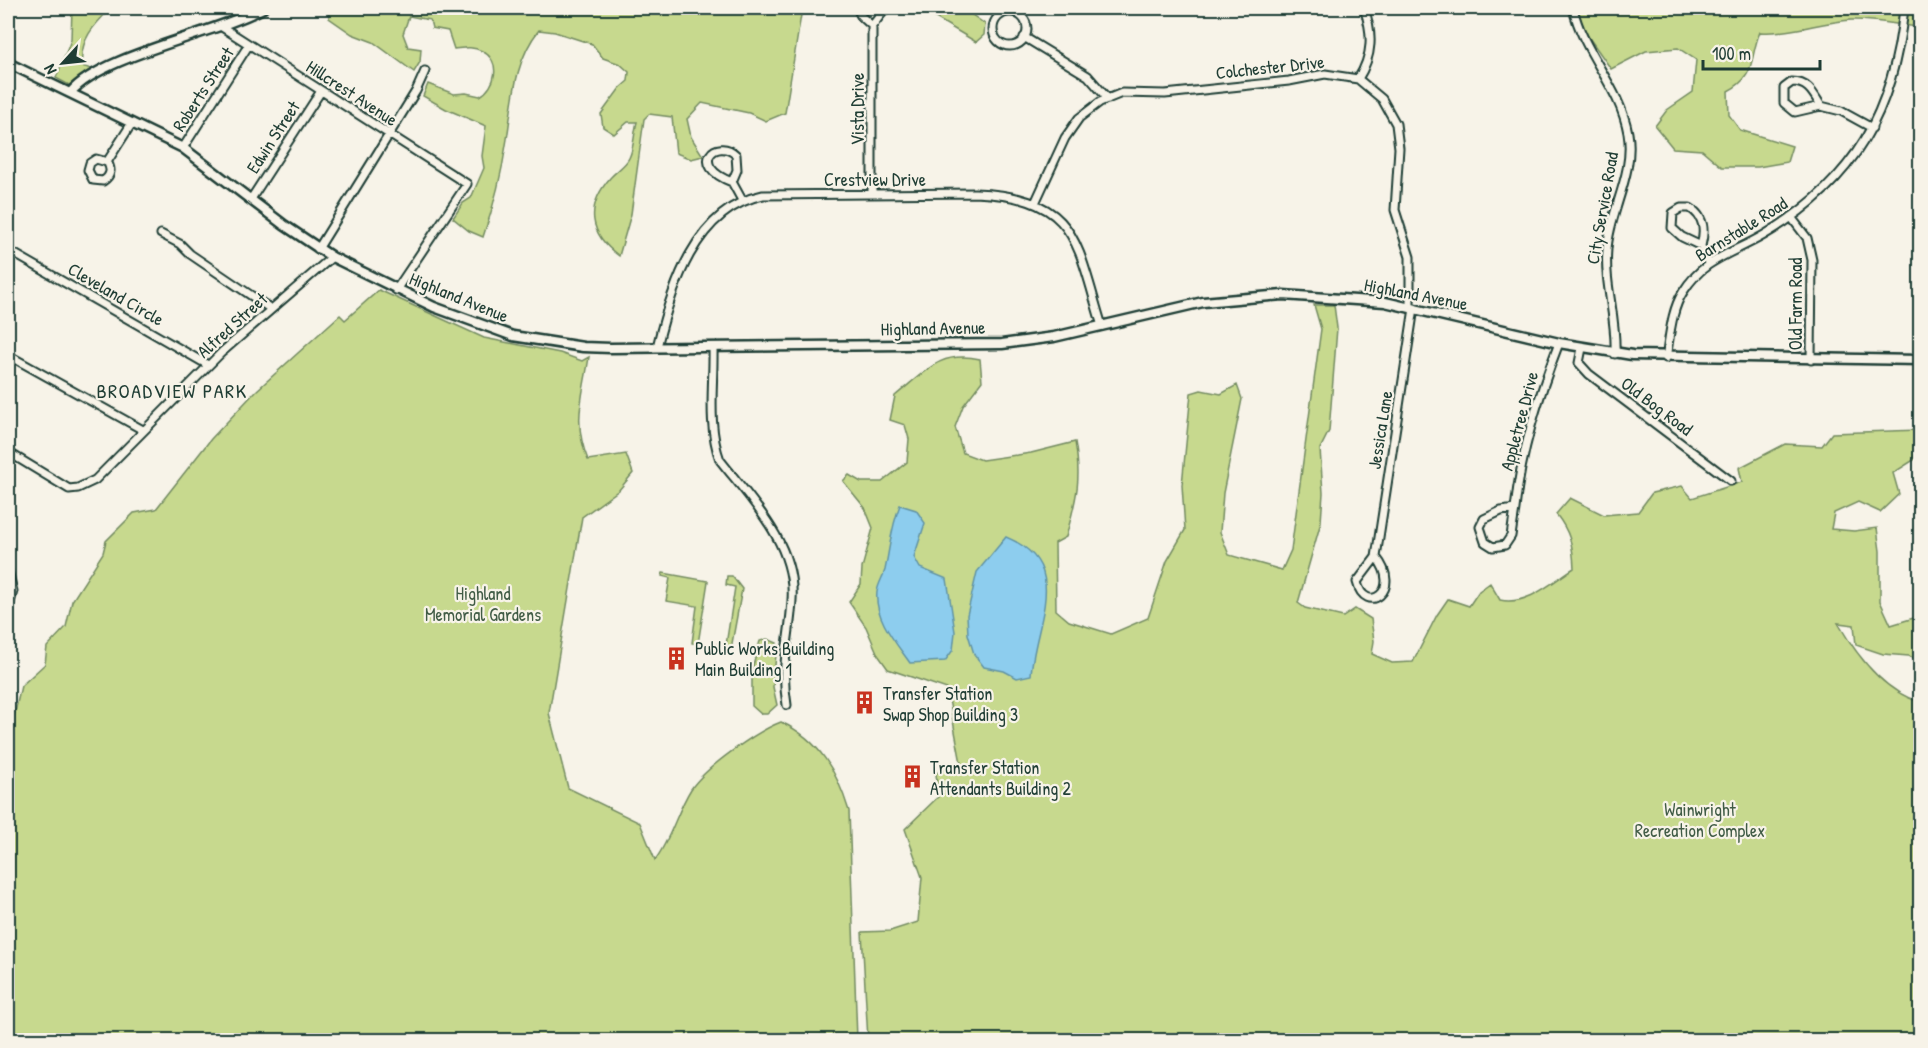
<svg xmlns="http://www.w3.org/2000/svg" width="1928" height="1048" viewBox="0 0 1928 1048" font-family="'Patrick Hand',sans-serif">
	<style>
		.green { fill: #c7d98e; stroke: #738b61; stroke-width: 1.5 }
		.water { fill: #8dcdee; stroke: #6193a4; stroke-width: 1.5 }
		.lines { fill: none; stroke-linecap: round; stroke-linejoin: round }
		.minor-casing { stroke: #1f3d34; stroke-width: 11 }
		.tertiary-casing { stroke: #1f3d34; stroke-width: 13 }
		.minor { stroke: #f7f3e8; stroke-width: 7 }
		.tertiary { stroke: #f7f3e8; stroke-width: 8 }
		.labels { text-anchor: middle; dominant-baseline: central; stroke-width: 4.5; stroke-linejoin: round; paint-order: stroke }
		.street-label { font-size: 18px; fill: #1f3d34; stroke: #f7f3e8 }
		.park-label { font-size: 18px; fill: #415c46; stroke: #f7f3e8 }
		.poi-label { font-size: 18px; fill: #1f3d34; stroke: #f7f3e8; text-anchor: start }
		.neighbourhood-label { font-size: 20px; letter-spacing: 1.5px; fill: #1f3d34; stroke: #f7f3e8 }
	</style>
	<rect width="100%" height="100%" fill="#f7f3e8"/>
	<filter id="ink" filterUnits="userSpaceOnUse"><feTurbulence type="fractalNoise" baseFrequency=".0167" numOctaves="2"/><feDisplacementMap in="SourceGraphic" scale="12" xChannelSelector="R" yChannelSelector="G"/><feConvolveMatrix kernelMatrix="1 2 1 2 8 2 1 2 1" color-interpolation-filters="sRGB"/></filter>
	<g filter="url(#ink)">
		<path class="green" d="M72 8H111C94 25 79 40 82 66L91 69 69 85 56 78 71 40Z
			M328 8H796L801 15 785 113 766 121 749 113 702 103 687 119 691 137 703 156 691 159 676 153 672 117 649 114 644 119 631 214 619 256C589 234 585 207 610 178 615 172 626 165 629 158 634 149 634 132 637 122H628L614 134 603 127 601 114 620 88 628 81 629 72 620 64 603 58 592 44 555 32 539 30C514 61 513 101 507 139 502 173 494 206 483 237L469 231 453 218 463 203 471 198 484 168 482 156 486 126 446 109 423 96 428 84 454 94 466 93 480 96C496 87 502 61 482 51 472 46 464 48 454 49L448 31 432 28 430 20 409 16 403 34 408 47 421 49 420 62 414 72 373 42 352 34 329 18Z
			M934 8H962L985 24 984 35 976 42 934 17Z
			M1577 8H1920V27C1898 25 1874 19 1851 20 1820 22 1791 34 1760 32 1749 58 1757 76 1728 91L1729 115 1740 130 1792 146 1787 162 1758 167H1722L1702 150 1673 148 1655 126 1667 110 1693 92 1696 60 1678 48 1646 51 1611 69 1585 32Z
			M379 290 484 338 560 353 582 361 589 357C583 397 572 421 588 460L626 454 633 473 619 490 582 517 549 713 568 788 640 823 655 860C671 839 677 811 691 789 706 767 757 731 781 722 820 740 837 772 849 811L857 1040H8V731L12 725 21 686 45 664 47 647 66 627 72 601 103 553 106 541 134 513 156 509 211 439 256 391 340 315 345 320Z
			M1314 305H1334L1337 328 1329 431 1320 449 1323 493 1321 522 1298 603 1305 608 1343 617 1355 609 1371 619 1374 641 1372 654 1392 663 1413 662 1437 615 1448 599 1469 606 1479 591 1490 583 1500 600C1528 606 1552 582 1574 568 1573 545 1570 532 1556 514L1570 498 1604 515 1638 512 1652 493 1682 486 1692 498 1742 482 1739 468 1785 444 1822 446 1832 433 1920 430V456L1893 473 1899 494 1880 512 1858 502 1834 513 1831 529 1854 531 1877 528 1880 551V601L1891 625 1920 616V661L1909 656 1883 654 1856 645 1854 625 1838 623C1857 656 1883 691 1920 702V1040H868L862 932 890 931 918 922 922 877 905 829 938 797 936 773 961 763 947 689 888 669 878 655 866 627 849 602 861 584 862 568 873 528 865 508 843 481 849 475 861 482H882L907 462 909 439 905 425 890 420 895 396C925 372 939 350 980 359L982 381 963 406 955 427 963 453 982 460 1031 453 1075 442C1082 481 1076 499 1066 537L1055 543 1056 610 1069 621 1111 634 1148 618 1167 561 1185 530 1182 485 1191 393 1201 390 1221 394 1237 385 1242 399 1223 493 1220 532 1229 555 1282 570 1291 550 1321 329Z
			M663 573 708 581 698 644 692 643 697 606 666 601 670 578 662 576Z
			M727 576H732L742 589 731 649 716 647 717 644 726 645 735 587 726 585Z
			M767 639 777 643 773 687 777 705 767 714H761L752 706V669L760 641Z"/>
		<path class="water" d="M900 505 916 510 925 523 914 557 920 568 947 579 955 632 953 650 945 661 910 663C896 643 874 618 877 592 878 584 883 577 885 570 890 547 891 527 900 505Z
			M1006 537C1074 565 1034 623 1031 675L1017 678 1004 671 984 667 974 654 968 634 967 615 977 572Z"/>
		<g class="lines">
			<defs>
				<path id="minor" d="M857 8 861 16 872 26 886 8
					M1573 8C1583 53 1620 87 1628 133 1635 173 1610 210 1607 249 1604 285 1617 318 1615 354
					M993 29a17 17 0 1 1 34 0a17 17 0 1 1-34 0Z
					M222 27 467 184 396 290
					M1024 37 1088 76 1108 99
					M1358 79C1373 55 1373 34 1364 8
					M1792 82C1808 82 1813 93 1821 106L1795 112 1784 103V88Z
					M1821 106 1841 111 1872 128
					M183 148 248 46
					M107 162 96 159 90 163 88 170 93 180 103 181C111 176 112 169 107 162L132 123
					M732 182 737 170 736 155C717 136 687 165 732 182L743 202
					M872 193V26
					M251 199 321 91
					M1035 203 1065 138 1079 118 1100 102 1122 93 1165 94 1289 81 1325 74 1358 79 1382 99 1396 124 1399 148 1395 210 1410 257V307
					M1681 208H1690C1705 217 1705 231 1701 246L1682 237 1672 228 1673 213Z
					M1791 217 1807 238 1812 260 1811 360
					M161 234 180 244 190 254 271 309
					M1701 246 1708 263
					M318 249 416 91 425 71
					M8 250 208 365
					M657 347C671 289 695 209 763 195L975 193C1078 197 1076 242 1102 326
					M713 347C714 385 707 424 720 460 752 501 796 545 792 600 790 639 780 664 787 705
					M1582 348 1579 363 1589 374 1731 481
					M8 355 143 430
					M1666 358C1670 336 1671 311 1683 292 1704 258 1732 254 1764 235 1855 181 1894 111 1904 8
					M8 452 69 489 78 488 95 480 222 352 332 257
					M1515 509C1521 451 1538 398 1559 343
					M1515 509 1511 536 1505 545 1493 547 1485 542 1480 527 1484 519 1501 511Z
					M1376 557 1414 308
					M1376 557C1404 591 1365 616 1357 582Z
					M8 570 13 591 8 611"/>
				<path id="tertiary" d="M8 63 183 148 284 225 332 257 434 307 513 336 583 347 611 348 1002 344 1054 337 1203 302 1283 295 1385 302 1559 343 1632 355 1920 360
					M71 92C102 55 215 34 263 8"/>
			</defs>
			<use href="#minor" class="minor-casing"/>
			<use href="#tertiary" class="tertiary-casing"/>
			<use href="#minor" class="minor"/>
			<use href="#tertiary" class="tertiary"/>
		</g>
	</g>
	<defs>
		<symbol id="building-bare" viewBox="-9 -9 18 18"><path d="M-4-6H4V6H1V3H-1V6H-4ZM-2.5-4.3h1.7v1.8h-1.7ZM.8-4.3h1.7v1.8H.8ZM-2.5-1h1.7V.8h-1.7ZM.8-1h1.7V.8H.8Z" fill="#c8321e" stroke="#f7f3e8" stroke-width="2.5" paint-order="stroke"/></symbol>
	</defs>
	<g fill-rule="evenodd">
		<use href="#building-bare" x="660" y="642" width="33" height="33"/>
		<use href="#building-bare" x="848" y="686" width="33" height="33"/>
		<use href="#building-bare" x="896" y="760" width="33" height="33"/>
	</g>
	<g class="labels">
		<g class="street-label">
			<text transform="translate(1270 67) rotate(-6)">Colchester Drive</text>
			<text transform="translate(203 89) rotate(-57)">Roberts Street</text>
			<text transform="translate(352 93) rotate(33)">Hillcrest Avenue</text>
			<text transform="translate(857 109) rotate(-90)">Vista Drive</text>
			<text transform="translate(273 137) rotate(-57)">Edwin Street</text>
			<text x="875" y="179">Crestview Drive</text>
			<text transform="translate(1602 208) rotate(-80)">City Service Road</text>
			<text transform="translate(1741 229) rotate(-32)">Barnstable Road</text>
			<text transform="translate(116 294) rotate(30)">Cleveland Circle</text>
			<text transform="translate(1416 294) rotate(11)">Highland Avenue</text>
			<text transform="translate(459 297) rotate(22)">Highland Avenue</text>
			<text transform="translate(1795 304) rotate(-90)">Old Farm Road</text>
			<text transform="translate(232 325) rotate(-42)">Alfred Street</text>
			<text transform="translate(933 328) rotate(-1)">Highland Avenue</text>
			<text transform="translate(1657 406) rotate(37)">Old Bog Road</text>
			<text transform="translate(1519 421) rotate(-75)">Appletree Drive</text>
			<text transform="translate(1380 430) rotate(-81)">Jessica Lane</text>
		</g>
		<g class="park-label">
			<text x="483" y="593">Highland<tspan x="483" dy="21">Memorial Gardens</tspan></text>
			<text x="1700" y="809">Wainwright<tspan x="1700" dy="21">Recreation Complex</tspan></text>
		</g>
		<g class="poi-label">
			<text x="695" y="648">Public Works Building<tspan x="695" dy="21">Main Building 1</tspan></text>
			<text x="883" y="693">Transfer Station<tspan x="883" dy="21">Swap Shop Building 3</tspan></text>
			<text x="930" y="767">Transfer Station<tspan x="930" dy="21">Attendants Building 2</tspan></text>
		</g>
		<g class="neighbourhood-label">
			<text x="172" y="390">BROADVIEW PARK</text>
		</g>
	</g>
	<rect width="1928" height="1048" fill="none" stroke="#f7f3e8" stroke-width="30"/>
	<rect x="15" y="15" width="1898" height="1018" fill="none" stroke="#1f3d34" stroke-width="2" filter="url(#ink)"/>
	<g transform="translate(63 63) rotate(243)" stroke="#f7f3e8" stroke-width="4.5" paint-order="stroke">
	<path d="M0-4.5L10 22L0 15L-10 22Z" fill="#1f3d34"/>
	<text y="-9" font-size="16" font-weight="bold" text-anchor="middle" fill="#1f3d34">N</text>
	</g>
	<path d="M1703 60v9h117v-9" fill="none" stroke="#1f3d34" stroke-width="3"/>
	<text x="1712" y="60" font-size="18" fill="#1f3d34" stroke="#f7f3e8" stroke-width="4.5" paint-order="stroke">100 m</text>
</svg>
